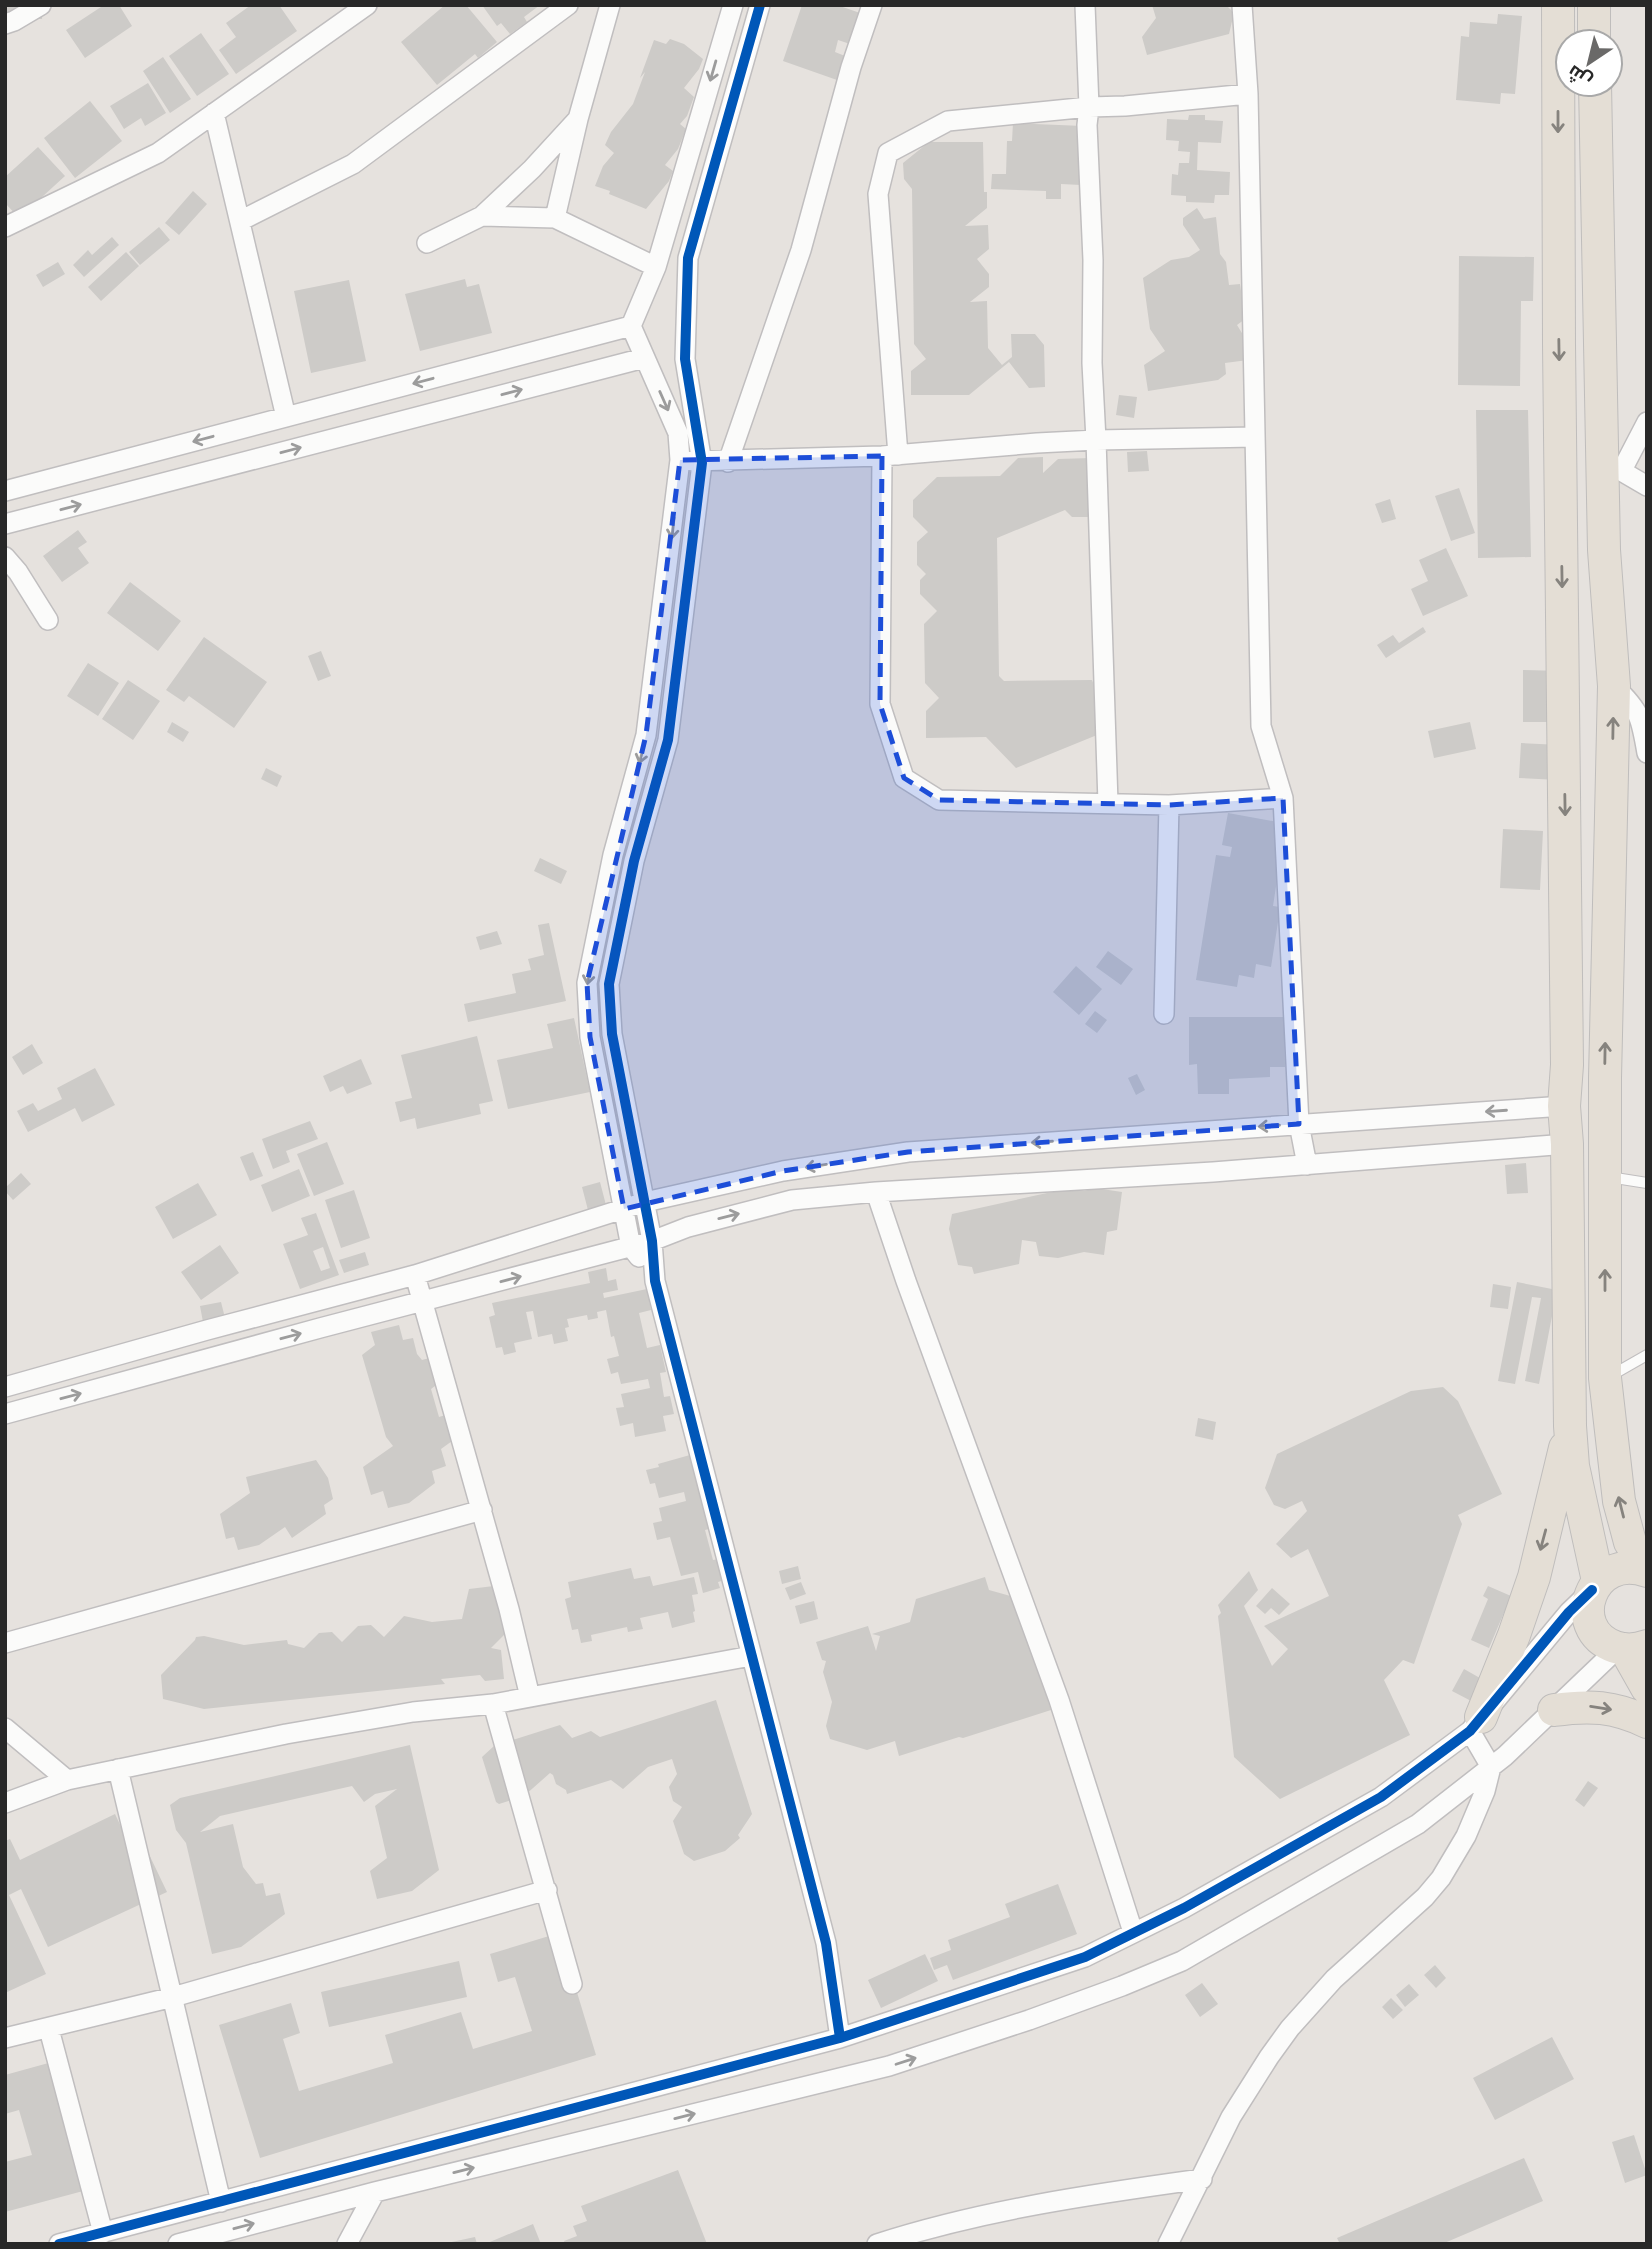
<svg xmlns="http://www.w3.org/2000/svg" width="1652" height="2249" viewBox="0 0 1652 2249" font-family="Poppins,Cairo,sans-serif">
	<style>
		.building { fill: #cdcbc8; fill-rule: evenodd }
		.lines { fill: none; stroke-linecap: round; stroke-linejoin: round }
		.service-casing { stroke: #c0bebf; stroke-width: 12 }
		.minor-casing { stroke: #c0bebf; stroke-width: 22 }
		.trunk-casing { stroke: #bfbdbc; stroke-width: 34 }
		.service { stroke: #fbfbfa; stroke-width: 10 }
		.minor { stroke: #fbfbfa; stroke-width: 19 }
		.trunk { stroke: #e4ded5; stroke-width: 32 }
		.cycleway-casing { stroke: #fff; stroke-width: 15 }
		.cycleway { stroke: #0057b8; stroke-width: 10 }
		.oneway { stroke: #9c9c9c }
		.oneway2 { stroke: #86837e }
		.marked { fill: #1d4ed8; fill-opacity: 0.2; stroke: #1d4ed8; stroke-width: 5; stroke-dasharray: 14 9; stroke-linejoin: round }
	</style>
	<rect width="100%" height="100%" fill="#e6e2de"/>
	<path class="building" d="M5 5H43L42 19 5 17Z
		M104 5H119L132 26 85 58 66 30Z
		M251 5H279L297 31 236 74 219 50 236 37 226 23Z
		M445 5H466L497 42 478 58 475 54 437 85 401 42Z
		M482 5H540L524 17 527 22 510 34 501 23 497 26Z
		M802 5H837L860 13 850 44 838 40 835 52 845 56 837 80 783 61Z
		M1152 5H1226L1234 13 1229 34 1147 55 1142 37 1156 18Z
		M1498 14 1522 16 1515 94 1501 93 1500 104 1456 100 1461 36 1469 37 1470 22 1497 24Z
		M201 33 229 74 197 96 169 56Z
		M670 39 684 44 703 59 699 69 684 88 694 97 687 116 680 124 686 129 678 149 665 165 673 171 669 181 646 209 609 194 610 191 595 186 603 166 614 153 605 145 611 132 633 104 645 72 640 78 654 40 666 44Z
		M163 57 191 99 170 113 143 71Z
		M148 83 166 113 145 126 141 118 124 129 110 106Z
		M90 101 122 141 75 178 44 138Z
		M1189 115H1205V120L1223 121 1221 143 1198 142 1197 170 1230 172 1229 195H1215L1214 203 1186 202V196L1171 195 1172 174 1178 175 1179 163H1189L1190 152 1178 151 1179 141 1166 140 1167 119 1188 120Z
		M1013 123 1083 126 1081 185 1061 184V199H1046V191L991 189 992 174H1006L1007 141H1012Z
		M929 142H983L984 192H987V208L965 226 988 225 989 249 977 259 989 274V287L970 302 987 301 988 348 1002 365 1012 357 1011 334H1035L1044 345 1045 387 1029 388 1009 362 969 395H911V371L926 359 914 344 912 189 904 179 903 163Z
		M38 147 65 176 19 218 5 203V177Z
		M193 191 207 204 179 235 165 223Z
		M1197 208 1204 219 1216 217 1220 254 1226 262 1229 285 1240 284 1245 319 1237 325 1245 338 1248 360 1225 363 1226 374 1218 380 1148 391 1144 365 1165 351 1150 329 1143 278 1171 260 1189 257 1200 250 1183 225V218Z
		M159 227 170 240 140 265 129 252Z
		M112 237 119 245 84 277 73 265 88 250 92 255Z
		M126 252 139 266 101 301 88 287Z
		M1459 256 1534 257 1533 301H1521L1520 386 1458 385Z
		M58 262 65 274 43 287 36 275Z
		M465 279 467 287 479 284 492 333 420 351 405 294Z
		M349 280 366 361 311 373 294 291Z
		M1119 395 1137 397 1134 418 1116 415Z
		M1476 410H1528L1531 557 1478 558Z
		M1147 451 1149 471 1128 472 1127 452Z
		M1043 457V473L1058 459 1091 458 1092 517H1072L1065 510 997 538 999 676 1004 681 1092 680 1097 693V735L1016 768 986 737 926 738V711L939 698 925 683 924 624 937 611 920 594V580L926 574 917 565V542L928 532 913 517V500L937 477 1000 476 1018 458Z
		M1459 488 1475 533 1451 541 1435 496Z
		M1390 499 1396 519 1382 523 1375 504Z
		M78 530 87 542 78 548 89 563 62 582 43 556Z
		M1446 548 1468 596 1423 616 1411 589 1428 581 1419 560Z
		M130 582 181 621 158 651 107 613Z
		M1423 627 1426 632 1386 658 1377 645 1393 635 1399 643Z
		M204 637 267 682 234 728 189 696 184 702 166 690Z
		M321 651 331 676 318 681 308 656Z
		M88 663 119 683 98 716 67 696Z
		M1523 670 1562 671V722H1523Z
		M128 680 160 701 133 740 102 719Z
		M172 722 189 732 183 742 167 732Z
		M1470 722 1476 749 1434 758 1428 731Z
		M1521 743 1560 745 1558 780 1519 778Z
		M266 768 282 776 277 787 261 779Z
		M1228 813 1278 822 1275 840 1283 841 1273 906 1287 908 1285 923 1278 922 1271 967 1256 964 1254 978 1239 975 1237 987 1196 980 1216 855 1230 857 1232 847 1222 845Z
		M1503 829 1543 831 1540 890 1500 888Z
		M540 858 567 871 561 884 534 871Z
		M549 923 566 1001 468 1022 464 1004 516 993 512 974 531 970 528 959 544 955 538 925Z
		M497 931 502 944 480 950 476 937Z
		M1108 951 1133 969 1121 985 1096 967Z
		M1076 966 1102 989 1079 1015 1053 992Z
		M1095 1011 1107 1020 1097 1033 1085 1024Z
		M1189 1017H1284L1285 1067H1270V1077L1229 1079V1094H1198L1197 1064 1189 1065Z
		M574 1018 590 1092 508 1109 497 1060 553 1048 547 1024Z
		M477 1036 493 1101 479 1104 481 1114 417 1129 415 1118 400 1122 395 1102 412 1098 401 1055Z
		M32 1044 43 1063 23 1075 12 1057Z
		M361 1059 372 1084 347 1094 343 1086 330 1092 323 1076Z
		M95 1068 115 1105 82 1122 75 1108 28 1132 17 1111 33 1103 38 1111 62 1099 57 1088Z
		M1137 1074 1145 1090 1136 1095 1128 1078Z
		M310 1121 318 1139 286 1151 290 1162 273 1169 262 1139Z
		M327 1142 344 1184 314 1196 297 1154Z
		M253 1152 263 1176 250 1181 240 1157Z
		M1526 1163 1528 1193 1507 1194 1505 1165Z
		M299 1169 310 1196 272 1212 261 1185Z
		M21 1173 31 1184 13 1200 5 1191V1188Z
		M600 1182 607 1209 589 1214 582 1187Z
		M198 1183 217 1215 173 1239 155 1207Z
		M1095 1188 1122 1192 1117 1230 1107 1232 1104 1255 1084 1252 1058 1258 1039 1256 1036 1242 1022 1240 1019 1264 974 1274 972 1267 958 1265 949 1229 952 1214 1047 1193 1071 1189 1084 1191Z
		M354 1190 370 1238 341 1248 325 1200Z
		M316 1213 339 1275 300 1289 283 1244 308 1235 301 1218ZM323 1247 330 1268 321 1271 313 1251Z
		M220 1245 239 1273 201 1300 181 1272Z
		M365 1252 369 1265 344 1273 339 1260Z
		M606 1268 608 1281 616 1279 618 1290 603 1293 604 1298 647 1289 651 1310 639 1313 647 1348 660 1345 666 1372 660 1373 664 1397 670 1396 674 1414 663 1416 666 1431 635 1437 633 1423 620 1426 616 1408 624 1407 621 1394 650 1388 648 1379 621 1384 618 1372 611 1374 607 1359 619 1356 614 1336 611 1337 606 1310 597 1312 598 1318 588 1320 587 1315 567 1319 569 1327 565 1328 568 1341 554 1344 552 1334 538 1337 533 1311 526 1312 532 1339 514 1343 516 1352 504 1355 502 1347 496 1348 489 1317 495 1315 492 1303 590 1283 588 1272Z
		M1517 1282 1557 1290 1539 1384 1525 1381 1541 1298 1532 1297 1515 1384 1498 1381Z
		M1493 1284 1511 1287 1508 1309 1490 1307Z
		M221 1302 225 1318 203 1322 200 1306Z
		M399 1325 403 1340 413 1338 417 1354 422 1360 437 1356 443 1380 431 1389 439 1417 452 1413 459 1436 441 1449 446 1466 432 1471 435 1483 409 1503 388 1508 383 1491 371 1495 363 1467 393 1446 386 1437 362 1355 375 1345 371 1332Z
		M1443 1387 1458 1401 1502 1494 1458 1515 1462 1524 1414 1664 1403 1660 1384 1680 1410 1735 1280 1799 1234 1757 1218 1616 1221 1613 1218 1605 1249 1571 1258 1590 1244 1606 1272 1666 1288 1649 1264 1626 1329 1596 1308 1549 1291 1558 1276 1544 1307 1511 1302 1501 1285 1509 1274 1505 1265 1488 1277 1454 1411 1391Z
		M1198 1418 1216 1422 1213 1440 1195 1436Z
		M690 1455 709 1529 705 1530 713 1560 719 1559 725 1580 718 1582 720 1588 703 1593 698 1572 681 1576 670 1537 657 1540 653 1523 662 1521 659 1508 686 1501 684 1492 659 1498 655 1483 650 1484 646 1470 659 1467 658 1464Z
		M316 1460 328 1478 333 1499 324 1505 326 1514 292 1538 285 1527 259 1545 238 1550 234 1537 226 1539 220 1514 250 1493 246 1477Z
		M798 1566 801 1579 782 1584 779 1571Z
		M631 1568 634 1579 650 1576 653 1586 694 1577 698 1594 692 1595 695 1611 693 1612 695 1622 672 1628 668 1612 640 1618 643 1629 628 1632 627 1627 591 1635 592 1641 581 1643 578 1629 572 1630 565 1599 571 1597 568 1582Z
		M985 1577 989 1590 1014 1597 1051 1710 963 1738 959 1737 899 1756 895 1741 867 1750 830 1739 826 1726 832 1702 823 1672 826 1661 822 1660 816 1642 868 1626 876 1651 880 1636 872 1634 910 1622 916 1599Z
		M801 1582 806 1594 790 1600 785 1588Z
		M494 1586 495 1598 513 1602 515 1624 491 1648 501 1650 504 1679 485 1681 480 1675 441 1679 445 1684 204 1709 163 1699 161 1675 195 1640 196 1637 204 1636 244 1645 287 1640 288 1644 304 1648 319 1633 332 1632 342 1642 358 1626 371 1625 384 1637 404 1616 432 1622 462 1619 469 1589Z
		M1488 1586 1511 1596 1489 1648 1471 1640 1488 1599 1483 1596Z
		M1272 1588 1290 1604 1279 1615 1271 1608 1265 1614 1256 1606Z
		M814 1601 818 1619 800 1624 795 1606Z
		M1464 1669 1487 1682 1475 1703 1452 1691Z
		M716 1700 752 1814 738 1835 740 1838 725 1851 694 1861 684 1854 673 1821 682 1807 673 1801 669 1787 677 1774 672 1759 648 1767 623 1789 611 1780 567 1794 566 1790 556 1784 553 1775 550 1773 524 1796 499 1804 496 1802 482 1757 494 1746 560 1725 572 1738 591 1731 600 1737Z
		M410 1745 439 1870 412 1891 377 1899 370 1871 387 1858 375 1806 397 1789 375 1794 364 1802 352 1786 220 1816 200 1832 233 1824 243 1867 256 1884 263 1883 266 1896 280 1893 285 1914 241 1947 212 1954 186 1843 176 1830 170 1805 180 1798Z
		M1588 1781 1598 1788 1584 1807 1575 1800Z
		M115 1814 123 1831 135 1825 167 1892 48 1947 21 1889 9 1895 46 1974 5 1993V1841L10 1839 20 1860Z
		M1058 1884 1077 1934 953 1980 947 1965 934 1970 930 1958 951 1950 948 1940 1010 1917 1005 1904Z
		M559 1933 596 2055 260 2158 219 2025 291 2003 300 2033 283 2039 299 2091 393 2063 385 2035 461 2012 473 2049 532 2031 515 1977 498 1982 490 1954Z
		M925 1954 938 1981 881 2008 868 1980Z
		M459 1961 467 1997 329 2027 321 1992Z
		M1435 1965 1446 1978 1436 1988 1424 1975Z
		M1202 1983 1218 2004 1200 2017 1185 1995Z
		M1409 1984 1419 1995 1405 2007 1396 1995Z
		M1391 1998 1403 2010 1393 2019 1382 2007Z
		M1552 2037 1574 2079 1495 2120 1473 2078Z
		M63 2059 98 2187 5 2212V2162L32 2155 19 2110 5 2114V2075Z
		M1634 2135 1647 2175 1625 2183 1612 2142Z
		M1524 2158 1543 2201 1442 2244H1340L1337 2238Z
		M678 2170 707 2244H565L564 2241 577 2236 573 2226 587 2221 581 2206Z
		M533 2224 541 2244H485Z
		M475 2237 477 2244H447V2243Z"/>
	<g class="lines">
		<defs>
			<path id="service" d="M1609 1177 1647 1183
				M1612 1375 1647 1355"/>
			<path id="minor" d="M760 5 688 258 685 359 702 463 668 740 634 861 609 984 612 1034 652 1241 655 1281 826 1943 840 2038
				M1242 5 1248 94 1261 726 1283 798 1299 1124 1307 1165
				M5 24 14 21 41 5
				M214 113 286 417
				M482 216 532 169 577 120
				M555 218 578 119 610 5
				M240 221 353 164 568 5
				M5 227 158 153 367 5
				M427 243 482 216 555 218 656 267
				M898 455 878 194 888 153 948 121 1089 107 1085 5
				M882 456 880 704 904 778 939 800 1169 805 1283 798
				M692 461 882 456 1037 443 1096 440 1092 363 1093 260 1087 125 1089 107 1125 106 1248 94
				M728 462 801 250 851 67 872 5
				M1611 465 1647 486
				M1622 470 1647 422
				M5 491 631 326
				M5 524 644 358
				M5 557 18 572 48 620
				M1614 686C1640 711 1641 717 1647 753
				M1108 803 1096 440 1255 437
				M1164 1014 1169 805
				M876 1192 906 1281 1059 1700 1133 1932
				M639 1257 631 1247 590 1037 587 983 613 855 646 735 680 460 678 433 631 326 656 267 733 5
				M415 1275 509 1609 530 1697
				M5 1387 207 1330 415 1275 645 1202 783 1171 908 1152 1564 1106
				M5 1414 320 1328 652 1241 688 1227 792 1200 876 1192 1213 1172 1567 1144
				M5 1643 482 1510
				M493 1704 572 1984
				M5 1728 67 1780
				M118 1769 221 2202
				M5 1803 67 1780 286 1734 413 1712 493 1704 751 1656
				M49 2029 103 2233
				M5 2038 173 1997 547 1890
				M59 2244 840 2038 1085 1957 1184 1908 1381 1797 1470 1731 1569 1612 1591 1591
				M178 2244 375 2192 889 2066 1029 2020 1122 1986 1182 1961 1418 1824 1505 1756 1618 1648
				M347 2244 375 2192
				M877 2244C982 2210 1093 2194 1202 2179
				M1168 2244 1231 2117 1269 2057 1290 2028 1334 1979 1425 1897 1441 1878 1466 1836 1485 1791 1491 1767 1470 1731"/>
			<path id="trunk" d="M1558 5 1559 344 1567 1065 1564 1106 1567 1144 1570 1426 1573 1466 1598 1581
				M1594 5V42
				M1595 84 1604 550 1614 686 1605 1078V1378L1619 1501 1630 1542 1647 1569
				M1647 1571C1591 1551 1564 1629 1615 1647 1626 1651 1636 1650 1647 1646
				M1625 1649 1647 1688
				M1554 1710C1589 1705 1614 1706 1647 1722
				M1481 1717 1514 1635 1534 1577 1565 1448"/>
		</defs>
		<use href="#service" class="service-casing"/>
		<use href="#minor" class="minor-casing"/>
		<use href="#trunk" class="trunk-casing"/>
		<use href="#service" class="service"/>
		<use href="#minor" class="minor"/>
		<use href="#trunk" class="trunk"/>
		<defs>
			<path id="cycleway" d="M760 5 688 258 685 359 702 463 668 740 634 861 609 984 612 1034 652 1241 655 1281 826 1943 840 2038
				M59 2244 840 2038 1085 1957 1184 1908 1381 1797 1470 1731 1569 1612 1592 1590"/>
		</defs>
		<use href="#cycleway" class="cycleway-casing"/>
		<use href="#cycleway" class="cycleway"/>
	</g>
	<defs><path id="oneway-shaft" d="M-6 0H5M1.5-3L5.5 0L1.5 3" fill="none" stroke-width="1.6" stroke-linecap="round" stroke-linejoin="round" transform="scale(1.75)"/></defs>
	<g class="oneway">
		<use href="#oneway-shaft" transform="translate(713 71) rotate(106)"/>
		<use href="#oneway-shaft" transform="translate(423 381) rotate(165)"/>
		<use href="#oneway-shaft" transform="translate(512 392) rotate(-15)"/>
		<use href="#oneway-shaft" transform="translate(664 401) rotate(66)"/>
		<use href="#oneway-shaft" transform="translate(203 439) rotate(165)"/>
		<use href="#oneway-shaft" transform="translate(291 450) rotate(-15)"/>
		<use href="#oneway-shaft" transform="translate(71 507) rotate(-15)"/>
		<use href="#oneway-shaft" transform="translate(673 528) rotate(96)"/>
		<use href="#oneway-shaft" transform="translate(642 753) rotate(105)"/>
		<use href="#oneway-shaft" transform="translate(589 974) rotate(99)"/>
		<use href="#oneway-shaft" transform="translate(1496 1111) rotate(176)"/>
		<use href="#oneway-shaft" transform="translate(1269 1126) rotate(176)"/>
		<use href="#oneway-shaft" transform="translate(1042 1142) rotate(176)"/>
		<use href="#oneway-shaft" transform="translate(816 1166) rotate(171)"/>
		<use href="#oneway-shaft" transform="translate(729 1216) rotate(-14)"/>
		<use href="#oneway-shaft" transform="translate(511 1279) rotate(-15)"/>
		<use href="#oneway-shaft" transform="translate(291 1336) rotate(-15)"/>
		<use href="#oneway-shaft" transform="translate(71 1396) rotate(-15)"/>
		<use href="#oneway-shaft" transform="translate(906 2061) rotate(-18)"/>
		<use href="#oneway-shaft" transform="translate(685 2116) rotate(-14)"/>
		<use href="#oneway-shaft" transform="translate(464 2170) rotate(-14)"/>
		<use href="#oneway-shaft" transform="translate(244 2226) rotate(-15)"/>
	</g>
	<g class="oneway2">
		<use href="#oneway-shaft" transform="translate(1558 122) rotate(90)"/>
		<use href="#oneway-shaft" transform="translate(1559 350) rotate(89)"/>
		<use href="#oneway-shaft" transform="translate(1562 577) rotate(89)"/>
		<use href="#oneway-shaft" transform="translate(1613 728) rotate(-89)"/>
		<use href="#oneway-shaft" transform="translate(1565 805) rotate(89)"/>
		<use href="#oneway-shaft" transform="translate(1605 1053) rotate(-89)"/>
		<use href="#oneway-shaft" transform="translate(1605 1280) rotate(-90)"/>
		<use href="#oneway-shaft" transform="translate(1621 1507) rotate(-104)"/>
		<use href="#oneway-shaft" transform="translate(1543 1540) rotate(105)"/>
		<use href="#oneway-shaft" transform="translate(1601 1708) rotate(9)"/>
	</g>
	<path class="marked" d="M882 456 880 704 904 778 939 800 1169 805 1283 798 1299 1124 908 1152 783 1171 624 1209 590 1037 587 983 646 735 680 460Z"/>
	<rect width="1652" height="2249" fill="none" stroke="#282828" stroke-width="14"/>
	<g transform="translate(1589 63) rotate(215)"><circle r="33" fill="#ffffff" stroke="#a9a9a9" stroke-width="2"/>
	<path d="M0-5L12 26L0 18L-12 26Z" fill="#6a6968"/>
	<text y="-10" font-size="19" font-weight="bold" text-anchor="middle" fill="#282828">ش</text>
	</g>
</svg>
